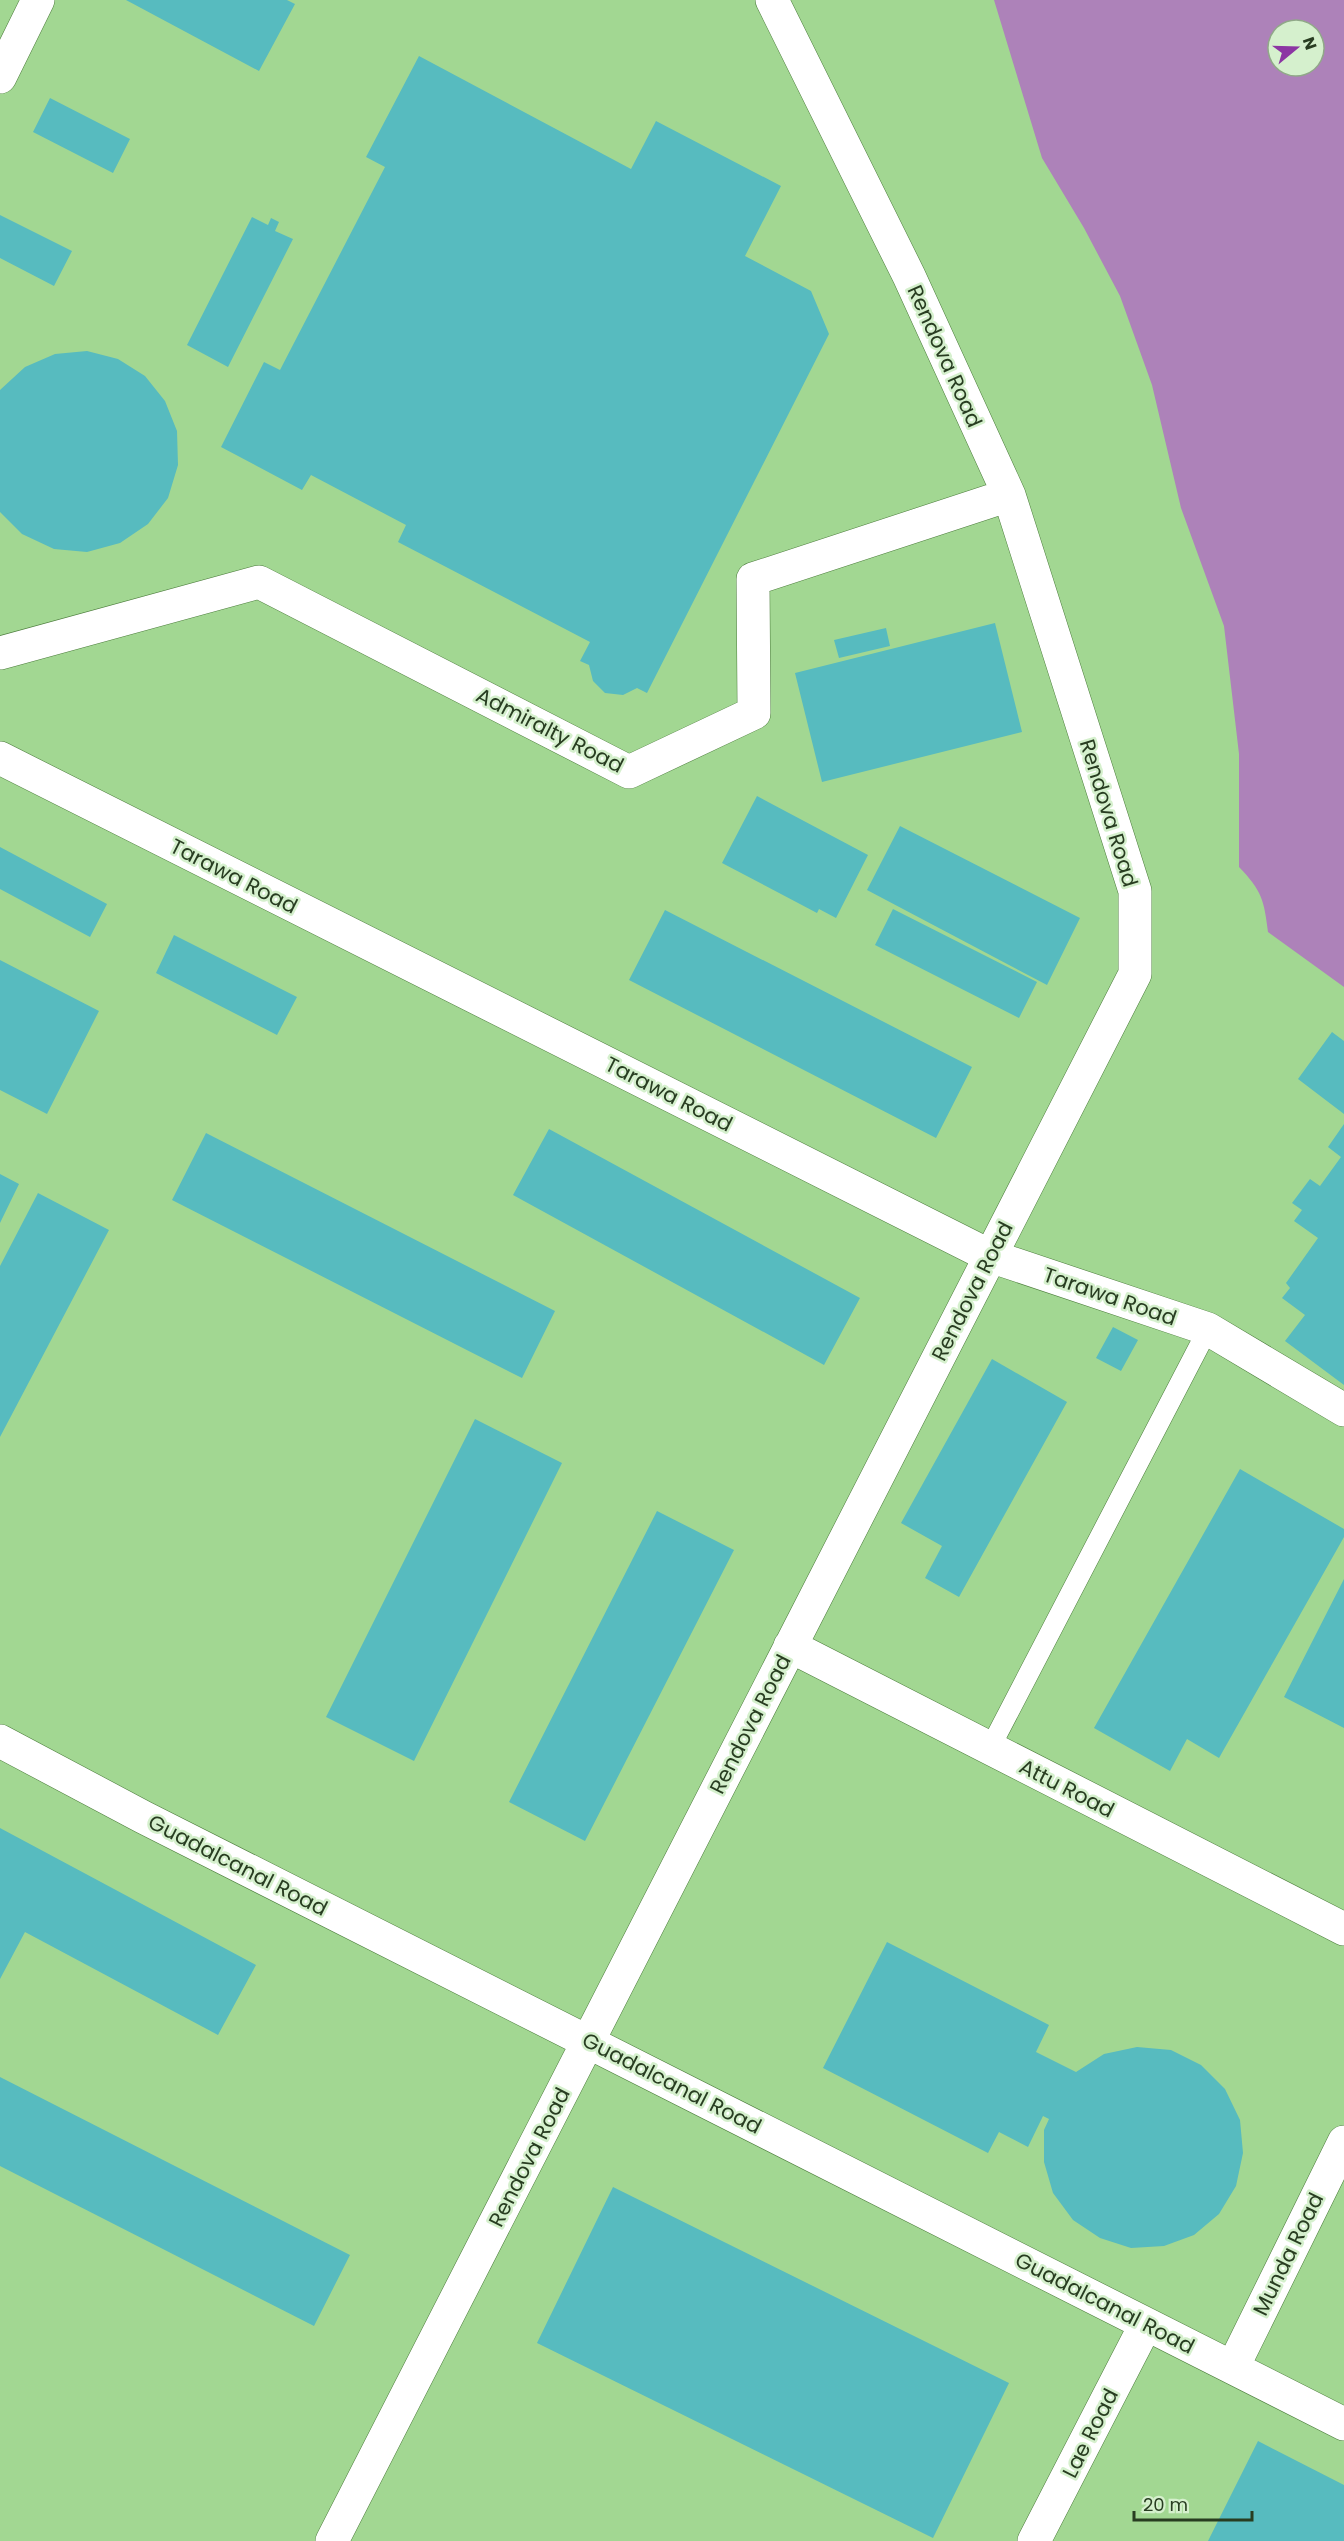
<svg xmlns="http://www.w3.org/2000/svg" width="1344" height="2541" viewBox="0 0 1344 2541" font-family="Poppins,sans-serif">
	<style>
		.water { fill: #ad82b9; fill-rule: evenodd }
		.building { fill: #57bbbf }
		.lines { fill: none; stroke-linecap: round; stroke-linejoin: round }
		.service-casing { stroke: #4b7c3b; stroke-width: 21 }
		.minor-casing { stroke: #4b7c3b; stroke-width: 34 }
		.service { stroke: #fff; stroke-width: 20 }
		.minor { stroke: #fff; stroke-width: 33 }
		.labels { text-anchor: middle; dominant-baseline: central; stroke-width: 5; stroke-linejoin: round; paint-order: stroke }
		.street-label { font-size: 21px; fill: #283d21; stroke: #d5f0cd }
	</style>
	<rect width="100%" height="100%" fill="#a2d792"/>
	<path class="water" d="M994 0H1344V987L1268 932C1264 900 1262 891 1239 867V754L1224 626 1181 508 1152 385 1120 296 1084 228 1042 158ZM1278 30H1314V66H1278Z"/>
	<path class="building" d="M126 0H287L295 4 259 71Z
		M419 56 631 169 656 121 781 186 745 256 811 291 829 334 647 693 637 688 623 695 605 693 593 681 589 665 580 661 590 642 398 542 406 525 311 475 302 490 221 447 264 362 280 370 385 167 366 157Z
		M50 98 130 139 113 173 33 132Z
		M0 215 72 251 54 286 0 258Z
		M252 217 268 225 271 218 279 222 275 231 293 239 228 367 187 345Z
		M87 351 118 359 145 376 165 401 177 431 178 465 168 498 148 524 120 543 87 552 54 549 22 534 0 512V390L25 367 55 354Z
		M995 623 1022 732 822 782 795 673Z
		M886 628 890 646 839 658 834 640Z
		M757 796 868 855 836 918 819 909 817 913 722 863Z
		M900 826 1080 918 1047 985 867 890Z
		M0 847 107 904 90 937 0 889Z
		M893 909 1037 982 1019 1018 875 945Z
		M665 910 972 1067 936 1138 629 980Z
		M174 935 297 997 277 1035 156 973Z
		M0 960 99 1011 47 1114 0 1090Z
		M1332 1032 1344 1041V1114L1298 1079Z
		M1344 1124V1385L1285 1341 1305 1315 1282 1298 1290 1288 1286 1283 1318 1238 1294 1221 1302 1210 1292 1203 1310 1179 1320 1186 1341 1157 1328 1147Z
		M549 1129 860 1298 824 1365 513 1195Z
		M206 1133 555 1311 522 1378 172 1200Z
		M0 1174 19 1184 0 1223Z
		M38 1193 109 1230 0 1437V1266Z
		M1113 1327 1138 1340 1121 1371 1096 1358Z
		M992 1359 1067 1402 959 1597 925 1578 942 1546 901 1523Z
		M475 1419 562 1463 414 1761 326 1717Z
		M1240 1469 1344 1529V1537L1219 1758 1187 1739 1170 1771 1094 1728Z
		M657 1511 734 1550 585 1841 509 1802Z
		M1344 1579V1728L1284 1697Z
		M0 1828 256 1965 218 2035 25 1932 0 1979Z
		M887 1942 1049 2025 1036 2052 1076 2072 1104 2054 1137 2047 1171 2050 1201 2065 1225 2089 1240 2120 1243 2153 1236 2186 1219 2214 1194 2235 1164 2246 1131 2248 1100 2238 1073 2220 1053 2193 1044 2162V2130L1049 2119 1043 2116 1028 2147 999 2132 988 2153 823 2068Z
		M0 2077 350 2255 314 2326 0 2166Z
		M613 2187 1009 2383 933 2538 537 2343Z
		M1258 2441 1344 2485V2541H1208Z"/>
	<g class="lines">
		<defs>
			<path id="service" d="M990 1748 1208 1329"/>
			<path id="minor" d="M0 77 38 0
				M0 653 259 582 629 772 754 713 753 579 1009 495
				M0 758 990 1256 1208 1329 1344 1410
				M790 1646 1344 1929
				M0 1741 143 1817 1344 2424
				M1233 2367 1344 2142
				M332 2541 1135 974V891L1009 495 909 276 772 0
				M1034 2541 1146 2324"/>
		</defs>
		<use href="#service" class="service-casing"/>
		<use href="#minor" class="minor-casing"/>
		<use href="#service" class="service"/>
		<use href="#minor" class="minor"/>
	</g>
	<g class="labels">
		<g class="street-label">
			<text transform="translate(945 356) rotate(66)">Rendova Road</text>
			<text transform="translate(550 730) rotate(27)">Admiralty Road</text>
			<text transform="translate(1109 813) rotate(73)">Rendova Road</text>
			<text transform="translate(234 876) rotate(27)">Tarawa Road</text>
			<text transform="translate(669 1094) rotate(27)">Tarawa Road</text>
			<text transform="translate(972 1291) rotate(-63)">Rendova Road</text>
			<text transform="translate(1110 1296) rotate(19)">Tarawa Road</text>
			<text transform="translate(750 1724) rotate(-63)">Rendova Road</text>
			<text transform="translate(1067 1788) rotate(27)">Attu Road</text>
			<text transform="translate(238 1865) rotate(27)">Guadalcanal Road</text>
			<text transform="translate(672 2083) rotate(27)">Guadalcanal Road</text>
			<text transform="translate(529 2157) rotate(-63)">Rendova Road</text>
			<text transform="translate(1288 2254) rotate(-64)">Munda Road</text>
			<text transform="translate(1105 2303) rotate(27)">Guadalcanal Road</text>
			<text transform="translate(1090 2433) rotate(-63)">Lae Road</text>
		</g>
	</g>
	<g transform="translate(1296 48) rotate(71)"><circle r="28" fill="#d5f0cd" stroke="#90a888" stroke-width="1.5"/>
	<path d="M0-4.5L10 22L0 15L-10 22Z" fill="#8c36a3"/>
	<text y="-9" font-size="16" font-weight="bold" text-anchor="middle" fill="#283d21">N</text>
	</g>
	<path d="M1134 2511v9h118v-9" fill="none" stroke="#283d21" stroke-width="3"/>
	<text x="1143" y="2511" font-size="18" fill="#283d21" stroke="#d5f0cd" stroke-width="4.5" paint-order="stroke">20 m</text>
</svg>
